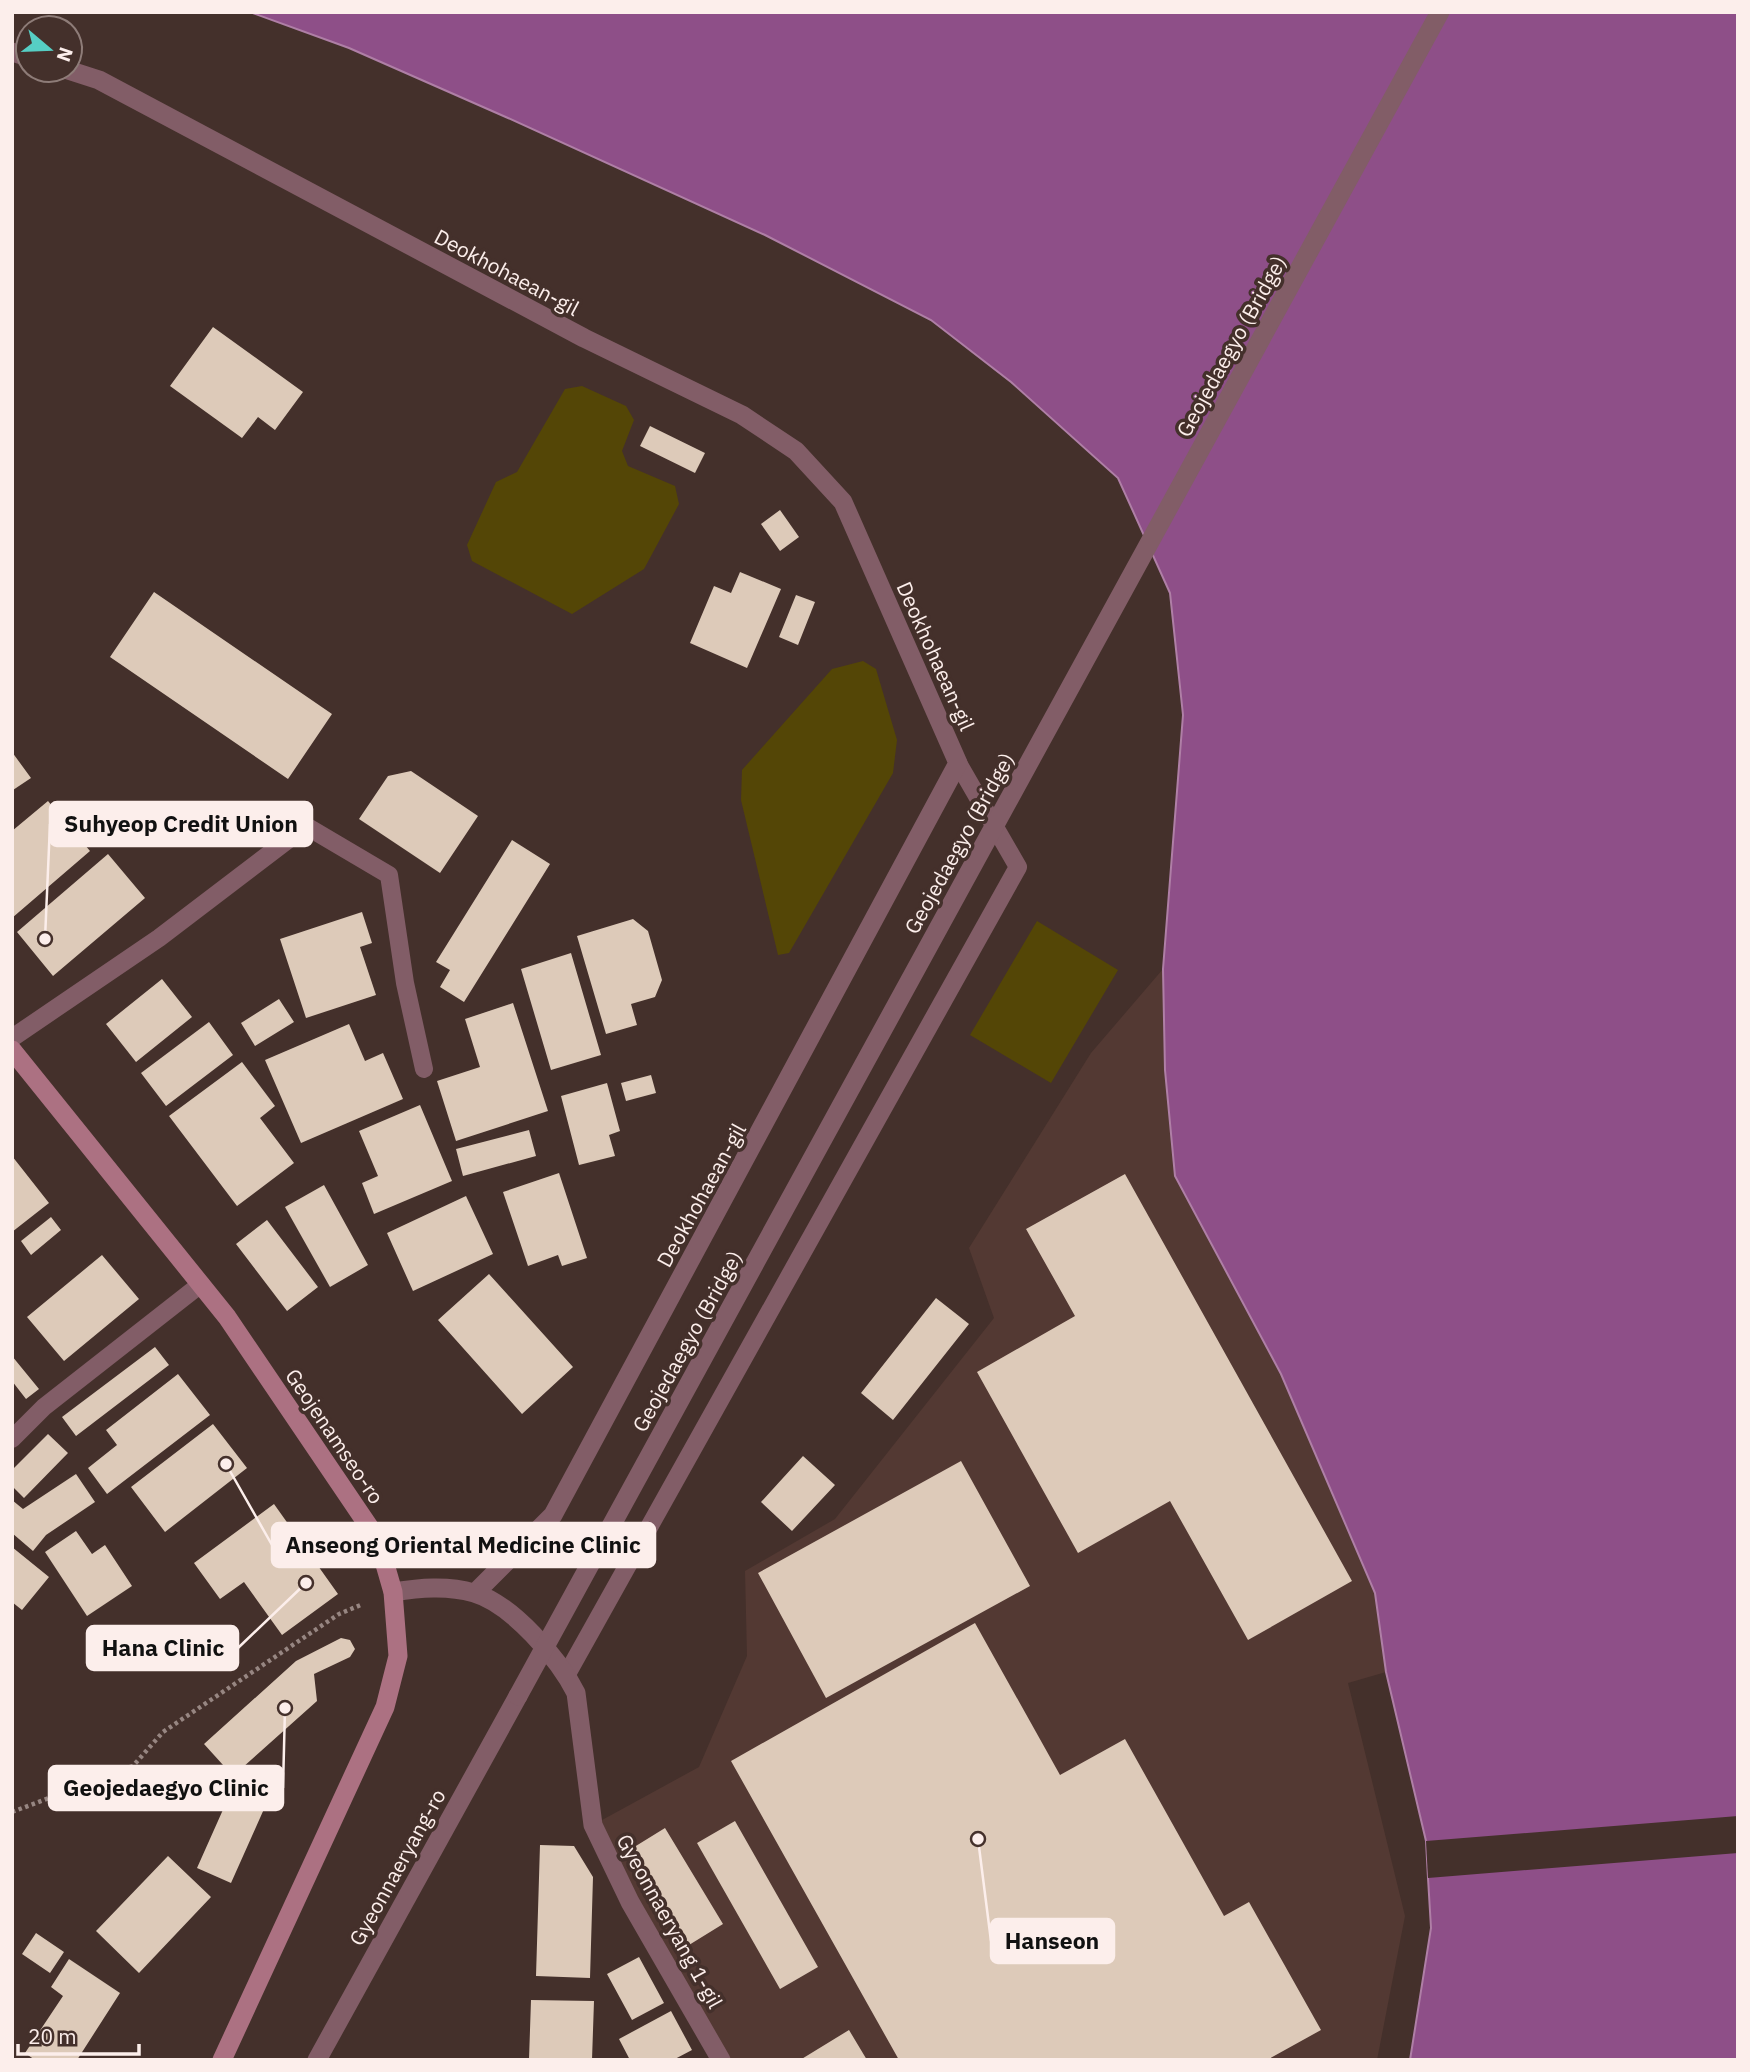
<svg xmlns="http://www.w3.org/2000/svg" width="1750" height="2072" viewBox="0 0 1750 2072" font-family="'IBM Plex Sans',sans-serif">
	<style>
		.built { fill: #533933 }
		.green { fill: #544606 }
		.water { fill: #8e4f88; stroke: #af7fa6; stroke-width: 2 }
		.pier { fill: #44302b }
		.building { fill: #ddcab9 }
		.lines { fill: none; stroke-linecap: round; stroke-linejoin: round }
		.path { stroke: #978682; stroke-width: 4.5; stroke-dasharray: 3.5 3.5; stroke-linecap: butt }
		.service { stroke: #825d67; stroke-width: 18 }
		.minor { stroke: #825d67; stroke-width: 19 }
		.tertiary { stroke: #825d67; stroke-width: 19 }
		.secondary { stroke: #ac7182; stroke-width: 19 }
		.tertiary-bridge { stroke: #825d67; stroke-width: 19 }
		.labels { text-anchor: middle; dominant-baseline: central; stroke-width: 7; stroke-linejoin: round; paint-order: stroke }
		.street-label { font-size: 21px; fill: #fceeeb; stroke: #44302b }
		.leader { fill: none; stroke: #fceeeb; stroke-width: 2.5 }
		.callout-dot { fill: #fceeeb; stroke: #44302b; stroke-width: 2.5 }
		.callout { fill: #fceeeb; stroke: #fceeeb; stroke-width: 2.5 }
		.callout-label { font-size: 23px; text-anchor: middle; font-weight: bold; fill: #111 }
	</style>
	<rect width="100%" height="100%" fill="#44302b"/>
	<path class="built" d="M1163 969 1165 1070 1175 1176 1281 1374 1375 1593 1386 1672 1348 1683 1405 1916 1377 2060H721L593 1825 699 1767 747 1656 745 1571 835 1519 994 1318 969 1248 1091 1053Z"/>
	<path class="green" d="M582 386 626 406 634 420 622 451 628 466 675 486 679 504 644 569 572 614 472 561 467 545 496 482 517 472 565 389Z
		M863 661 876 669 897 740 893 773 789 953 778 955 741 800 742 770 832 669Z
		M1037 921 1118 970 1051 1083 970 1035Z"/>
	<path class="water" d="M250 12H1738V2060H1410L1431 1928 1428 1878 1426 1841 1386 1672 1375 1593 1281 1374 1175 1176 1165 1070 1163 969 1183 715 1170 593 1118 478 1011 382 931 320 765 235 508 118 349 48Z"/>
	<path class="pier" d="M1738 1816V1853L1428 1878 1426 1841Z"/>
	<path class="building" d="M213 327 303 392 275 430 258 417 242 438 170 386Z
		M650 426 705 453 695 473 640 446Z
		M780 510 799 537 780 551 761 524Z
		M740 572 781 589 747 668 690 643 714 586 731 593Z
		M154 592 332 714 288 779 110 657Z
		M796 595 815 602 798 645 779 637Z
		M12 752 31 778 13 790 12 789Z
		M411 771 478 816 440 873 359 819 388 776Z
		M48 801 90 851 12 918V831Z
		M512 840 550 864 464 1002 440 987 450 970 436 962Z
		M108 854 145 898 53 976 17 932Z
		M362 912 372 943 360 947 376 995 306 1018 280 939Z
		M633 919 648 931 662 980 655 997 631 1004 637 1025 606 1034 577 936Z
		M571 953 601 1055 551 1070 521 969Z
		M162 979 192 1017 136 1062 106 1024Z
		M279 999 294 1022 255 1046 241 1023Z
		M513 1003 548 1111 456 1141 437 1081 480 1067 465 1019Z
		M209 1022 233 1055 166 1106 141 1073Z
		M349 1024 365 1061 383 1053 403 1099 301 1143 265 1060Z
		M242 1062 275 1106 260 1118 294 1163 237 1206 169 1116Z
		M651 1075 656 1093 626 1101 621 1083Z
		M607 1083 620 1131 609 1135 615 1156 579 1165 561 1096Z
		M420 1105 452 1181 374 1214 362 1183 378 1176 359 1131Z
		M529 1130 536 1156 463 1176 456 1149Z
		M12 1156 49 1203 12 1232Z
		M559 1173 587 1258 562 1266 558 1255 528 1266 503 1192Z
		M1125 1174 1352 1581 1248 1640 1170 1501 1078 1553 977 1372 1075 1316 1026 1229Z
		M324 1185 368 1265 330 1287 285 1207Z
		M466 1196 493 1254 413 1291 387 1233Z
		M51 1217 61 1230 31 1255 21 1241Z
		M267 1220 318 1287 287 1311 236 1244Z
		M102 1255 139 1299 64 1361 27 1317Z
		M489 1274 573 1367 522 1414 438 1320Z
		M936 1298 969 1324 893 1420 861 1393Z
		M155 1347 169 1365 76 1436 62 1417Z
		M12 1356 39 1389 26 1399 12 1381Z
		M178 1374 210 1415 107 1494 88 1468 117 1445 106 1430Z
		M213 1424 247 1468 165 1532 131 1487Z
		M48 1434 68 1453 24 1498 12 1486V1470Z
		M803 1456 835 1485 792 1531 761 1502Z
		M961 1461 1030 1586 826 1698 758 1573Z
		M76 1474 95 1502 46 1535 33 1551 12 1533V1500L23 1509Z
		M274 1504 338 1594 282 1635 244 1582 220 1599 194 1563Z
		M76 1531 92 1554 105 1545 132 1586 87 1616 45 1552Z
		M12 1547 49 1577 22 1610 12 1602Z
		M975 1623 1060 1775 1125 1739 1224 1916 1249 1902 1321 2030 1267 2060H899L731 1761Z
		M341 1638 350 1640 355 1649 350 1657 314 1674 317 1701 233 1776 204 1744 296 1661Z
		M230 1794 264 1809 231 1883 197 1868Z
		M735 1821 818 1967 780 1989 697 1843Z
		M665 1828 723 1924 689 1945 631 1849Z
		M540 1845 574 1846 593 1877 590 1978 536 1976Z
		M168 1856 211 1897 139 1973 96 1931Z
		M36 1933 64 1952 50 1973 22 1954Z
		M639 1957 664 2003 632 2020 607 1974Z
		M69 1959 120 1993 77 2060H35L25 2053 63 1996 51 1987Z
		M531 2000 594 2001 592 2060H529Z
		M671 2011 692 2050 673 2060H630L619 2039Z
		M849 2030 867 2060H800Z"/>
	<g class="lines">
		<path class="path" d="M12 1812 133 1766 163 1732 339 1614 363 1604"/>
		<path class="service" d="M12 1038 159 938 306 826 389 875 405 983 424 1069
			M12 1439 44 1407 201 1284
			M567 1674 1018 867 958 763"/>
		<path class="minor" d="M12 52 28 57
			M68 70 99 80 584 338 742 415 796 451 843 502 958 763 553 1515 475 1593
			M393 1592C419 1588 447 1585 474 1593 512 1604 559 1659 576 1693L593 1825 630 1902 721 2060"/>
		<path class="tertiary" d="M317 2060 518 1696"/>
		<path class="secondary" d="M12 1050 227 1317 378 1540 393 1592 398 1656 385 1707 222 2060"/>
		<path class="tertiary-bridge" d="M518 1696 1440 12"/>
	</g>
	<g class="labels">
		<g class="street-label">
			<text transform="translate(507 272) rotate(28)">Deokhohaean-gil</text>
			<text transform="translate(1231 346) rotate(-61)">Geojedaegyo (Bridge)</text>
			<text transform="translate(936 656) rotate(66)">Deokhohaean-gil</text>
			<text transform="translate(959 843) rotate(-61)">Geojedaegyo (Bridge)</text>
			<text transform="translate(701 1195) rotate(-61)">Deokhohaean-gil</text>
			<text transform="translate(687 1341) rotate(-61)">Geojedaegyo (Bridge)</text>
			<text transform="translate(335 1436) rotate(56)">Geojenamseo-ro</text>
			<text transform="translate(397 1867) rotate(-61)">Gyeonnaeryang-ro</text>
			<text transform="translate(670 1921) rotate(61)">Gyeonnaeryang 1-gil</text>
		</g>
	</g>
	<path class="leader" d="M45 939L50 824M226 1464L272 1545M306 1583L238 1648M285 1708L283 1788M978 1839L991 1941"/>
	<g class="callout-dot">
		<circle cx="45" cy="939" r="7"/>
		<circle cx="226" cy="1464" r="7"/>
		<circle cx="306" cy="1583" r="7"/>
		<circle cx="285" cy="1708" r="7"/>
		<circle cx="978" cy="1839" r="7"/>
	</g>
	<g class="callout">
		<rect x="50" y="802" width="262" height="44" rx="7"/>
		<rect x="272" y="1523" width="383" height="44" rx="7"/>
		<rect x="87" y="1626" width="151" height="44" rx="7"/>
		<rect x="49" y="1766" width="234" height="44" rx="7"/>
		<rect x="991" y="1919" width="123" height="44" rx="7"/>
	</g>
	<g class="callout-label">
		<text x="181" y="832">Suhyeop Credit Union</text>
		<text x="463" y="1553">Anseong Oriental Medicine Clinic</text>
		<text x="163" y="1656">Hana Clinic</text>
		<text x="166" y="1796">Geojedaegyo Clinic</text>
		<text x="1052" y="1949">Hanseon</text>
	</g>
	<rect width="1750" height="2072" fill="none" stroke="#fceeeb" stroke-width="28"/>
	<g transform="translate(49 49) rotate(109)"><circle r="33" fill="#44302b" stroke="#8e7c78" stroke-width="2"/>
	<path d="M0-5L12 26L0 18L-12 26Z" fill="#56cec4"/>
	<text y="-10" font-size="19" font-weight="bold" text-anchor="middle" fill="#fceeeb">N</text>
	</g>
	<path d="M18 2044v10h121v-10" fill="none" stroke="#fceeeb" stroke-width="3.5"/>
	<text x="28" y="2044" font-size="21" fill="#fceeeb" stroke="#44302b" stroke-width="5" paint-order="stroke">20 m</text>
</svg>
